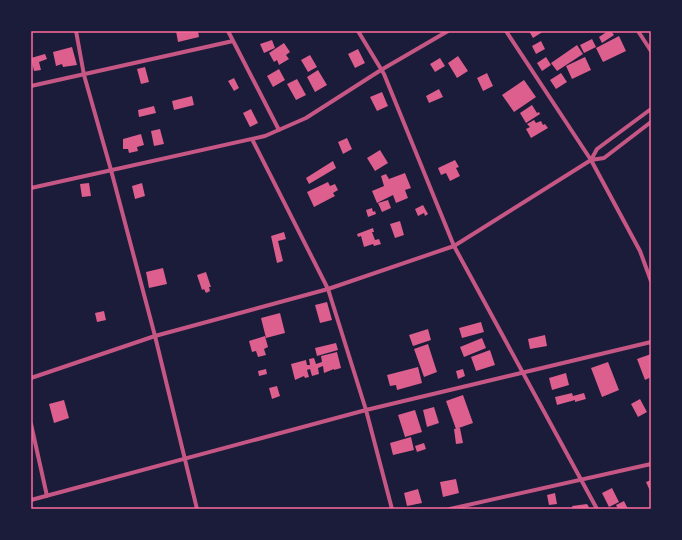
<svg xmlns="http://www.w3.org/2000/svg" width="682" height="540" viewBox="0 0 682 540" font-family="Cabin,sans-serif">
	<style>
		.building { fill: #dd5f8e }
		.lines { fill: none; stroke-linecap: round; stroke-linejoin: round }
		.minor { stroke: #c65784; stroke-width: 4 }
		.neatline { fill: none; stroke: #ff6b9d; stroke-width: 1.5 }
	</style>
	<rect width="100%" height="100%" fill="#1b1b3a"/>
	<path class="building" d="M176 31H198L199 37 178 42Z
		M529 31H544L533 38Z
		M608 31H611L614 35 602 43 599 37Z
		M619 36 626 51 603 62 596 48Z
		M592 39 596 47 584 53 580 45Z
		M272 40 275 48 264 53 260 44Z
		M541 41 545 49 536 54 532 46Z
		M284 43 290 52 286 55 289 59 279 65 277 60 274 62 269 53Z
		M577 45 583 54 557 71 551 63Z
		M72 47 77 65 63 67 62 64 56 66 53 52Z
		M358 49 365 63 355 68 348 54Z
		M45 54 47 59 39 62 41 70 34 71 31 58Z
		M310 55 317 67 308 72 301 60Z
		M458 56 468 71 457 78 448 63Z
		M546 57 551 65 542 71 537 63Z
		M585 57 591 70 572 79 566 66Z
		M440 58 445 66 435 72 430 64Z
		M145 67 149 82 141 84 137 69Z
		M279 69 285 80 273 87 267 76Z
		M318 70 327 85 315 92 307 77Z
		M487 73 493 86 483 91 477 78Z
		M561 73 567 82 556 89 550 80Z
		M234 78 239 88 234 91 228 81Z
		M297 79 306 95 296 100 287 84Z
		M524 80 536 97 514 112 502 95Z
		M439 89 443 97 429 103 426 96Z
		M382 92 388 106 377 111 370 97Z
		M192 96 194 105 174 110 172 101Z
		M532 105 537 113 539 112 540 114 526 123 520 113Z
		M154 106 156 113 139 117 138 110Z
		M251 109 258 123 250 127 243 113Z
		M534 120 536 123 541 121 543 125 545 124 548 128 531 138 526 129 530 127 527 124Z
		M160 129 164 144 154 146 151 131Z
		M141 134 144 145 137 147 138 151 129 153 128 149H123V139Z
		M347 138 352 149 343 154 338 142Z
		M380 150 388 163 375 171 367 158Z
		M455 160 459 167 456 168 460 176 450 181 446 173 441 175 438 168Z
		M333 161 336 168 309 184 306 178Z
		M405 173 411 188 405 190 408 198 396 203 393 195 377 203 372 191 384 186 381 176 386 174 389 179Z
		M328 182 330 186 335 184 338 190 333 193 335 196 314 207 307 192Z
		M89 183 91 196 82 197 80 184Z
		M142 183 145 196 135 199 132 186Z
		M388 200 391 208 382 212 378 203Z
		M423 205 428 214 425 216 424 213 418 216 415 209Z
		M372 208 373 212 375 211 376 214 368 217 366 210Z
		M400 221 404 235 395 238 390 224Z
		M373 228 374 232H372L375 240 379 239 381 244 374 246 373 244 364 247 361 236 358 237 357 234Z
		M284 232 286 239 278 241 283 261 277 263 271 236Z
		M163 268 167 284 149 288 146 272Z
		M206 272 211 287H209L210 291 206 293 204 289 202 290 197 275Z
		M327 302 332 320 320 323 315 305Z
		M104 311 106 320 97 322 95 313Z
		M280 313 285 333 266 338 261 318Z
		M481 322 484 332 462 338 459 328Z
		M428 329 431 340 413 346 409 335Z
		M545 335 547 346 530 349 528 339Z
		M265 336 268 347 264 349 266 355 258 357 256 351 252 352 249 341Z
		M482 338 486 348 464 357 460 347Z
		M336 343 338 350 317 356 315 348Z
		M428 344 437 372 424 377 414 349Z
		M490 350 495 365 476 371 471 357Z
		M337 352 341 368 334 370V369L324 373 323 366 318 368 319 374 312 376 310 369 307 370 309 377 305 378 304 376 295 380 291 364 306 360 307 365H310L309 359 314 358 316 364 322 362 321 356Z
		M651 354V377L645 380 637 359Z
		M608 362 619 390 602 397 591 368Z
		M418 367 422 383 397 390 396 385 390 386 387 375Z
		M266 369 267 374 259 376 258 371Z
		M463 369 465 376 458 379 456 371Z
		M566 373 569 385 552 390 549 378Z
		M277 386 280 396 272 399 269 388Z
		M572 393 573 396 584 393 586 399 575 402V400L557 405 555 397Z
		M463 395 473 423 456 429 446 401Z
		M640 399 647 412 638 417 631 404Z
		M64 400 69 418 54 423 49 404Z
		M434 407 439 423 427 427 423 410Z
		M415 410 422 432 405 437 398 415Z
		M460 428 463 443 456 444 454 429Z
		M411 437 414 450 393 455 390 443Z
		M424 443 426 449 417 452 415 446Z
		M456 479 459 493 443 497 440 482Z
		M651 480V493L646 482Z
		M612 488 619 502 609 507 602 493Z
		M418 489 422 503 407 506 404 493Z
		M555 493 557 504 549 505 547 495Z
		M624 501 628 509H618L616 505Z
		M587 504 590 509H573L572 506Z"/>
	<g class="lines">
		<path class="minor" d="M76 31 84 75 111 170 155 336 197 509
			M228 31 279 130
			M358 31 384 74 454 246 597 509
			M506 31 591 160 640 251 651 281
			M638 31 651 51
			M31 86 233 41
			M651 109 597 149 591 160 604 158 651 122
			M252 139 328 289 366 410 392 509
			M31 188 265 136 306 118 381 70 448 31
			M31 378 155 336 328 289 454 246 591 160
			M31 424 47 496
			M31 500 366 410 651 342
			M450 509 651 464"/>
	</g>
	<rect width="682" height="540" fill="none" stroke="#1b1b3a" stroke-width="64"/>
	<rect x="32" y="32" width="618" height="476" class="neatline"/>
</svg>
